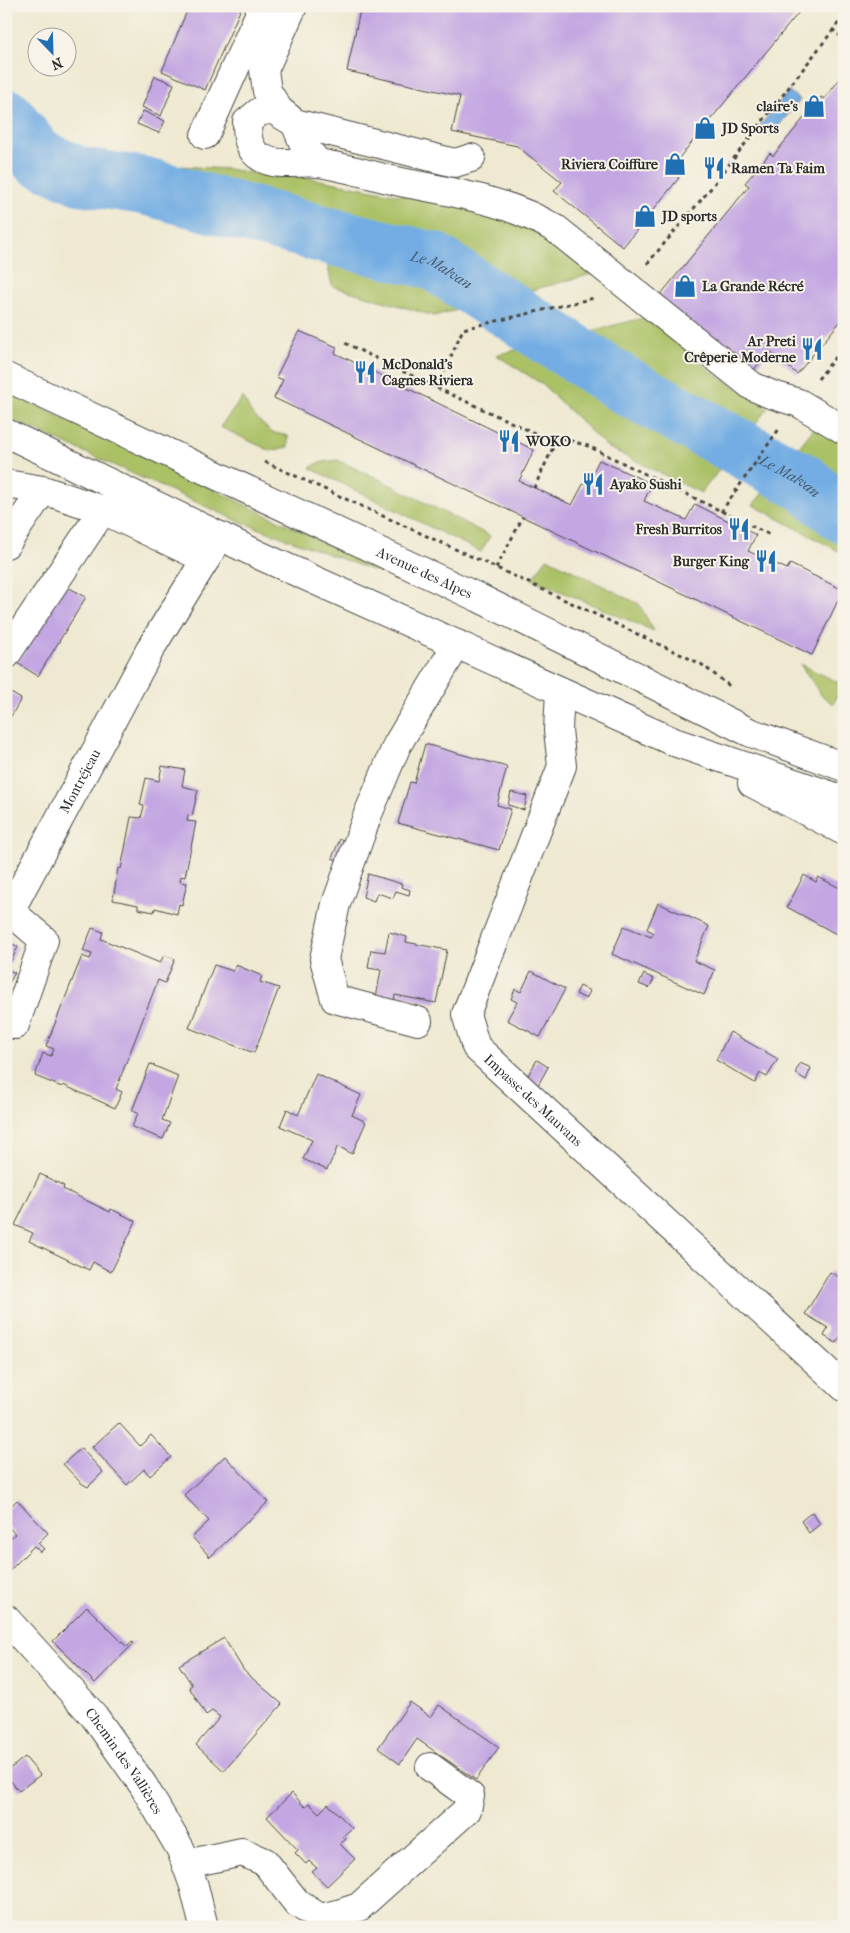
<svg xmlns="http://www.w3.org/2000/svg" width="850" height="1933" viewBox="0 0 850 1933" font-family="'IM FELL French Canon',serif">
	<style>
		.green { fill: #abc166; stroke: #6b7648 }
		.water { fill: #73ade3; stroke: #4f6c87 }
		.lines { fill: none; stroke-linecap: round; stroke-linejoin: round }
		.river { stroke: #73ade3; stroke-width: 58 }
		.building { fill: #c3a6e2 }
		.minor-casing { stroke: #484844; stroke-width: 30 }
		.major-casing { stroke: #484844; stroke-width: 30 }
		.path { stroke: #484844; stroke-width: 3; stroke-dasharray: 4 4; stroke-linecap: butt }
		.minor { stroke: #fff; stroke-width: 28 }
		.major { stroke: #fff; stroke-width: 28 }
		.labels { text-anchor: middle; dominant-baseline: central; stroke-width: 4; stroke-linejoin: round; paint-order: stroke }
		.poi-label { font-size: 14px; font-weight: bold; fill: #2b2b2b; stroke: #f7f3e8; text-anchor: start }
		.street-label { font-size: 14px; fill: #2b2b2b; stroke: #f7f3e8 }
		.water-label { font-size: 15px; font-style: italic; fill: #44586b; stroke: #f7f3e8 }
	</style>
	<rect width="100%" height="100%" fill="#f7f3e8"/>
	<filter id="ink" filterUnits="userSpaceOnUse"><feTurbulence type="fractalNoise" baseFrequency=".02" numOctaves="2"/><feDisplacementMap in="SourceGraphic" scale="10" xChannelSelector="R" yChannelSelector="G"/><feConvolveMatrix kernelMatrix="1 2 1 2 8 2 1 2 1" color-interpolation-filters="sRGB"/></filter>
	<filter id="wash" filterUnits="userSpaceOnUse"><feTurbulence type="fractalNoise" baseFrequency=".0096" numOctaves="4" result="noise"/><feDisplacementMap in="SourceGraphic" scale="20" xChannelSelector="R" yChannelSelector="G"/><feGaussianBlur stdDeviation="1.12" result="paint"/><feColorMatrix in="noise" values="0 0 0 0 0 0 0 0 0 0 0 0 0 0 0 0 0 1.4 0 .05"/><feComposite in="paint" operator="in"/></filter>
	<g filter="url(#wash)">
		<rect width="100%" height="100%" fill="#efe9d1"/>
		<path class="green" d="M77 160 228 169 276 177H304L516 217 596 273 434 316 332 286 325 253 286 243 228 223 177 202 77 200Z
			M651 316 709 370 768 408 701 493 607 447 542 384 496 355Z
			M6 391 378 568 377 572 236 520 6 417Z
			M243 397 251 413 271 432 288 436V447L271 451 220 427Z
			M815 427 844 444V554L753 505Z
			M337 460 379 479 490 536 481 552 310 468 318 463Z
			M547 558 639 604 654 631 532 579Z
			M800 664 844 685 833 704 821 695Z"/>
		<path class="water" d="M789 91 800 100 770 136 759 127Z"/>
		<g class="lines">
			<path class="river" id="s1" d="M6 117 37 157 80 176 145 186 318 233 433 261 621 383 803 482 844 515"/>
		</g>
		<g id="blocks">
			<path class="building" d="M189 6H242L205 90 162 71Z
				M361 6H804L669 170 679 178 623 247 554 191 562 182 517 146 452 132 460 96 347 71Z
				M844 74V317L797 374 769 351 741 386 648 310 749 186 745 183 770 153 773 156 821 97 824 99Z
				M155 76 174 84 161 116 142 107Z
				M143 111 165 121 159 133 137 124Z
				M299 331 337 347 335 353 534 450 519 481 572 505 588 475 591 476 599 460 652 484 644 501 686 520 695 504 756 535 748 551 787 569 790 564 843 590 812 655 274 398 283 380 276 377Z
				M64 585 86 597 38 676 17 663Z
				M6 690 21 699 6 725Z
				M425 744 507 767 497 805 511 809 499 850 398 823 410 782 414 783Z
				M162 766 185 770 182 786 198 790 192 816 188 815 187 821 196 822 185 877 181 876 180 882 187 883 182 905 179 904 177 914 155 908 154 912 138 909V905L113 900 118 868 121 869 131 817 141 818 144 806 140 805 146 778 159 781Z
				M511 792 527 796 524 810 508 805Z
				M340 839 352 843 344 863 332 858Z
				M368 874 402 884 401 887 410 890 409 895 396 891 393 898 377 893 374 901 363 897Z
				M804 875 816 882 818 877 844 890V924L838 935 787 907Z
				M658 903 709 926 694 961 715 970 704 995 612 954 624 926 651 937 654 933 647 929Z
				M92 928 103 932 101 939 160 963 164 955 175 959 165 983 158 980 116 1089 122 1092 115 1108 63 1085 62 1087 35 1076 43 1053 51 1056 54 1049 46 1046 82 956 90 959 92 954 83 951Z
				M389 932 407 937 406 942 447 950 436 1003 395 995 394 1001 376 997 381 970 368 968 371 950 385 952Z
				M6 940 18 947 7 969 15 973 9 983 6 981Z
				M214 965 233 971 236 965 262 976 260 982 279 988 254 1053 189 1028Z
				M531 971 565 989 540 1037 507 1020 517 1002 511 999 515 989 521 992Z
				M644 974 654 979 649 988 639 984Z
				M580 986 590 991 586 999 576 994Z
				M730 1032 778 1059 767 1077 760 1073 755 1083 716 1060Z
				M537 1060 548 1067 537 1087 525 1080Z
				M800 1063 811 1068 806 1080 795 1073Z
				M150 1064 178 1076 162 1120 170 1123 163 1139 132 1127 138 1113 132 1111Z
				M316 1074 361 1095 352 1115 366 1122 352 1154 338 1146 327 1170 303 1159 312 1140 280 1126 287 1109 298 1115Z
				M40 1174 64 1186 63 1189 110 1212 111 1209 136 1221 111 1272 93 1262 89 1270 29 1241 33 1233 15 1225Z
				M830 1272 844 1280V1338L841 1336 836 1343 824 1336 828 1328 805 1314Z
				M119 1423 140 1446 151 1435 171 1457 150 1476 144 1469 127 1485 92 1447Z
				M81 1448 103 1472 88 1487 81 1483 63 1464Z
				M225 1456 268 1502 210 1557 192 1537 209 1521 184 1495Z
				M17 1500 48 1533 38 1543 44 1549 40 1552 34 1546 10 1570 6 1566V1537L8 1540 15 1534 6 1524V1511Z
				M812 1512 820 1524 809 1533 801 1521Z
				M87 1607 127 1647 132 1642 134 1643 95 1683 53 1641Z
				M224 1638 244 1671 282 1704 224 1771 196 1745 220 1717 212 1711 206 1715 189 1687 192 1685 179 1665Z
				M410 1702 431 1717 439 1705 499 1747 476 1780 417 1739 400 1764 378 1748Z
				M25 1757 40 1775 19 1791 6 1775V1772Z
				M292 1793 305 1807 309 1803 319 1813 328 1804 352 1828 343 1836 346 1839 340 1844 355 1859 327 1886 312 1872 317 1868 309 1861 306 1864 295 1853 298 1850 267 1817Z"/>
		</g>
	</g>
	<g filter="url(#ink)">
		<use href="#blocks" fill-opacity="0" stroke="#484844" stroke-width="1"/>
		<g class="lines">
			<defs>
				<g id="minor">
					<path d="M293 6 264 70 267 91 279 110 295 123 455 163 471 158"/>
					<path d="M205 135 263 6"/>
					<path d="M318 163 305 147 295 123 272 109 259 112 247 122C247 136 248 151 262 158 278 167 300 161 318 163 344 167 371 175 396 181 450 192 508 200 556 229L752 386 770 394 799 403 844 430"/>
					<path d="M6 484 43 490 103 510 206 559"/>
					<path d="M6 544 43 490"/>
					<path d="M6 655 103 510"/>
					<path id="s2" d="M560 691 558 730 562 766 466 1014 476 1047 844 1387"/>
					<path d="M418 1021 335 999 324 959 336 904 368 814 397 745 457 644"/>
					<path id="s3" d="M15 1025 44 940 10 911 152 646 220 536"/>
					<path id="s4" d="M6 1619 94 1716 143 1785 181 1850 194 1886 204 1927"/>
					<path d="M186 1864 242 1852 265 1862 297 1903 320 1918 338 1914 359 1907 467 1810 470 1796 430 1767"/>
				</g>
				<g id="major">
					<path id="s5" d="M6 377 479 598 749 732 844 767"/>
					<path d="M6 433 261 556 674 742 844 800"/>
					<path d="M752 783 844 831"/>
				</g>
			</defs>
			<use href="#minor" class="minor-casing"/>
			<use href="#major" class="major-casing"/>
			<path class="path" d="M832 29 844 39
				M647 264 711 188 844 16
				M345 343 437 388 463 329 594 298
				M818 379 844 346
				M437 388 543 437H558L588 446 772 536
				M265 462 514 576 701 664 731 687
				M534 488 558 437
				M721 512 779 429
				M496 568 523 517"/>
			<use href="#minor" class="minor"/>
			<use href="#major" class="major"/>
		</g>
	</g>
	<defs>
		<symbol id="shop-bare" viewBox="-9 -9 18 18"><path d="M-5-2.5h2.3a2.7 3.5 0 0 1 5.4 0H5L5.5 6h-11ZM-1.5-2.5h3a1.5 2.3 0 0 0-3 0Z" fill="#1f6fb2" stroke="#f7f3e8" stroke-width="2.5" paint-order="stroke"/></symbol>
		<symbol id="restaurant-bare" viewBox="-9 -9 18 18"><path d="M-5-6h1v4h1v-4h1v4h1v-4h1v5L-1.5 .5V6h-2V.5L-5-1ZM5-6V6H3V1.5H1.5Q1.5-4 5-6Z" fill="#1f6fb2" stroke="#f7f3e8" stroke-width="2.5" paint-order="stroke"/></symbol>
	</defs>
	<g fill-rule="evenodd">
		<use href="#shop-bare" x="798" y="90" width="32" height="32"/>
		<use href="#shop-bare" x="689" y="112" width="32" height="32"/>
		<use href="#shop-bare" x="659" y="148" width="32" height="32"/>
		<use href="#restaurant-bare" x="698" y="152" width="32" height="32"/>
		<use href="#shop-bare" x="629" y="200" width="32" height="32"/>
		<use href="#shop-bare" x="669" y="270" width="32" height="32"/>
		<use href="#restaurant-bare" x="796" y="333" width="32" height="32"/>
		<use href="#restaurant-bare" x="349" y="356" width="32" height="32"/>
		<use href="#restaurant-bare" x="493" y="425" width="32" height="32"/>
		<use href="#restaurant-bare" x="577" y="468" width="32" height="32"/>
		<use href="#restaurant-bare" x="723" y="513" width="32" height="32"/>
		<use href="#restaurant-bare" x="750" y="545" width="32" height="32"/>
	</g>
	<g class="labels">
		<g class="poi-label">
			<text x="798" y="106" text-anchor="end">claire's</text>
			<text x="722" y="128">JD Sports</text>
			<text x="658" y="164" text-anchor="end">Riviera Coiffure</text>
			<text x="731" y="168">Ramen Ta Faim</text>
			<text x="662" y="216">JD sports</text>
			<text x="702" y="286">La Grande Récré</text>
			<text x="796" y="341" text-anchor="end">Ar Preti<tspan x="796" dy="16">Crêperie Moderne</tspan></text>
			<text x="382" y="364">McDonald's<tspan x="382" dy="16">Cagnes Riviera</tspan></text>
			<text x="526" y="441">WOKO</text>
			<text x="610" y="484">Ayako Sushi</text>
			<text x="722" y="529" text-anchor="end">Fresh Burritos</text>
			<text x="749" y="561" text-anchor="end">Burger King</text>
		</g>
		<g class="street-label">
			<text stroke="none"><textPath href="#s5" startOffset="462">Avenue des Alpes</textPath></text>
			<text stroke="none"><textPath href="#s3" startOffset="282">Montréjeau</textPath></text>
			<text stroke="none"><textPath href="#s2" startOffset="454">Impasse des Mauvans</textPath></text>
			<text stroke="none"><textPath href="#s4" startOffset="185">Chemin des Vallières</textPath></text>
		</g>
		<g class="water-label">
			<text stroke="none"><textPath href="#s1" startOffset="472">Le Malvan</textPath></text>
			<text stroke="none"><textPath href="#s1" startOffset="878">Le Malvan</textPath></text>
		</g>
	</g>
	<rect width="850" height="1933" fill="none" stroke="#f7f3e8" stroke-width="25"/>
	<g transform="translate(52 52) rotate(157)"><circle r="24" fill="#f7f3e8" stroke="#a5a39c"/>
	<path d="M0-4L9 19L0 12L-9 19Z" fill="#1f6fb2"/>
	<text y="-8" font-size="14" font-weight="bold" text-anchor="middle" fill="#2b2b2b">N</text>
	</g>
</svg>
